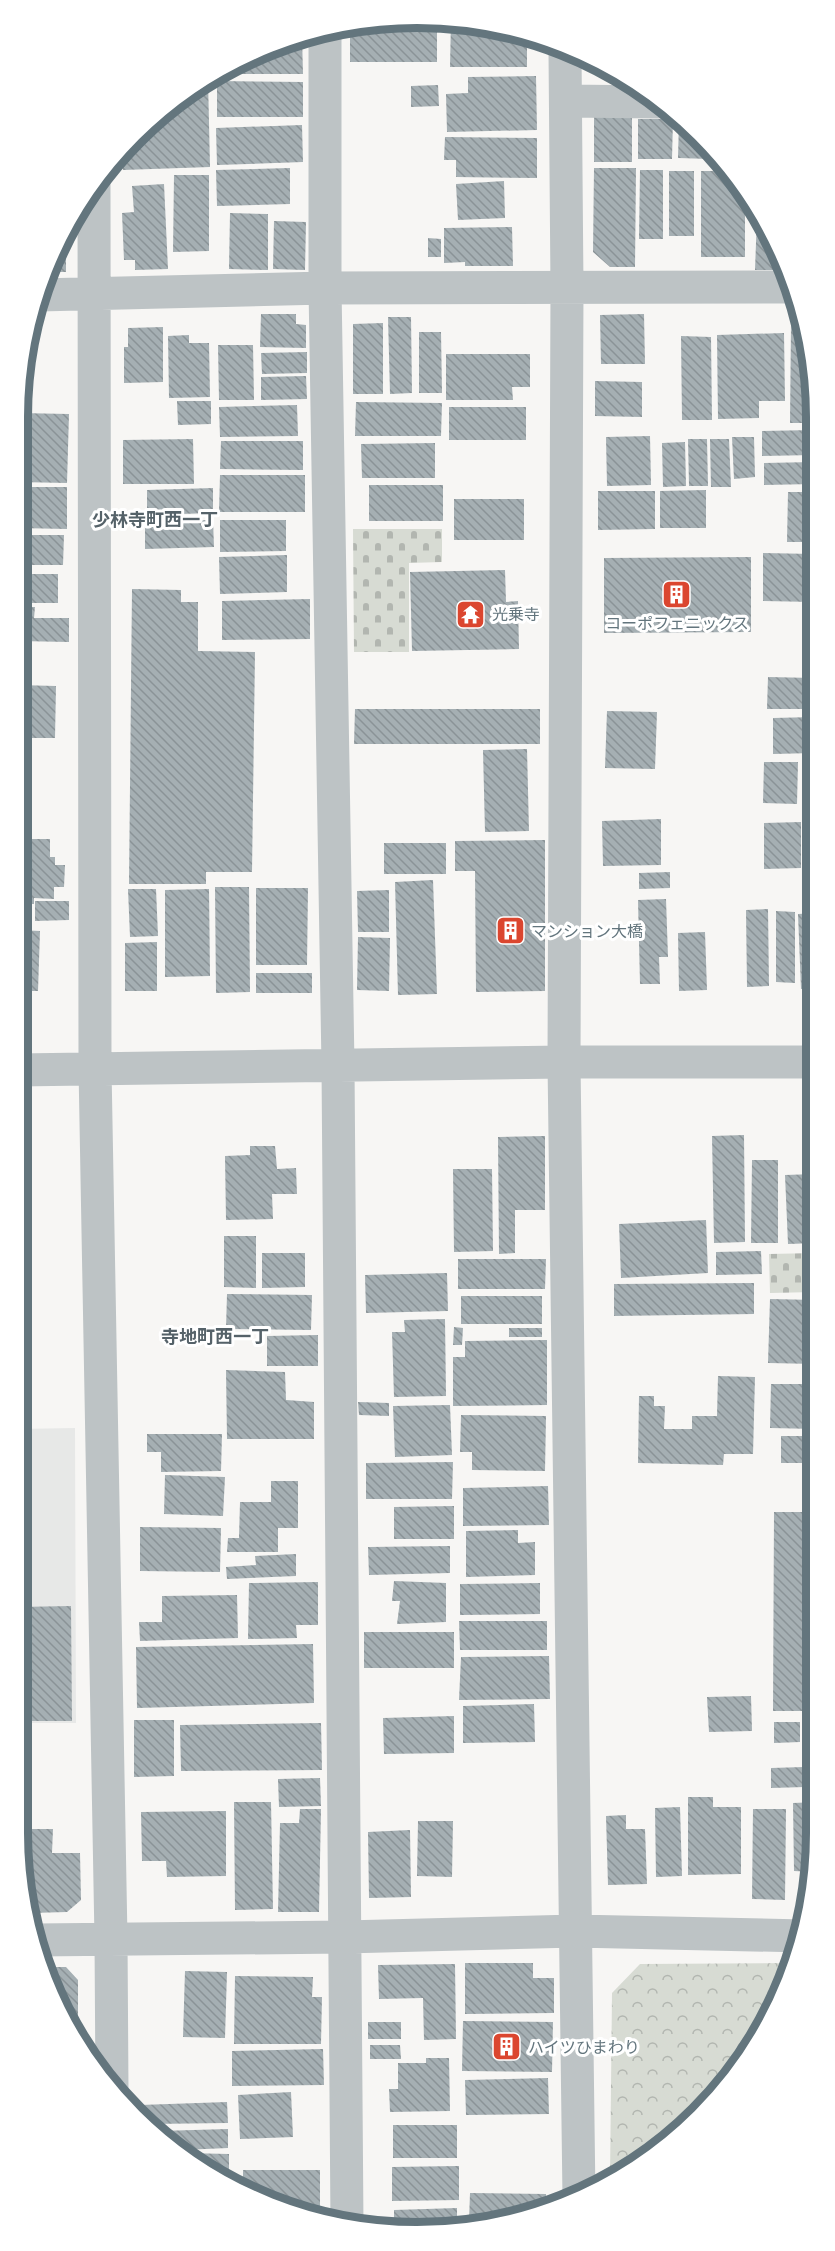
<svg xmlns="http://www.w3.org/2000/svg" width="835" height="2251" viewBox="0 0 835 2251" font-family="'Fira Sans Condensed','Noto Sans JP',sans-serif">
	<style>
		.built { fill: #e7e8e7 }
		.forest { fill: url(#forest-crowns) }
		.cemetery { fill: url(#cemetery-stones) }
		.building { fill: url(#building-back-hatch) }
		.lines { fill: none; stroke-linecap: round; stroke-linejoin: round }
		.minor { stroke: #bdc3c5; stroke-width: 33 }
		.labels { text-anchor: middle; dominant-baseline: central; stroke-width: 6; stroke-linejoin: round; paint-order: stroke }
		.poi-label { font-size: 16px; fill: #63757d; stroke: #fff; text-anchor: start }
		.neighbourhood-label { font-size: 18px; font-weight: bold; fill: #556269; stroke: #fff }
		.rim { fill: none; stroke: #63757d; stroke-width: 8 }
	</style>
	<defs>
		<pattern id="forest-crowns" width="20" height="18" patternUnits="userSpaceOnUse" patternTransform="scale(1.5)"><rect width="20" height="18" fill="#d7dbd3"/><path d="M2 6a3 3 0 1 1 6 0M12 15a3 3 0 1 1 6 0" fill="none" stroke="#b2b6b0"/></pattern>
		<pattern id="cemetery-stones" width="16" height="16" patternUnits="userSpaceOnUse" patternTransform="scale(1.5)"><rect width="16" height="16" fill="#d7dbd3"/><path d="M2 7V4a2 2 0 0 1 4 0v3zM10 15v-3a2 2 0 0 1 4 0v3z" fill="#b2b6b0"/></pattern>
		<pattern id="building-back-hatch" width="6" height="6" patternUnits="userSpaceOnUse" patternTransform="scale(1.5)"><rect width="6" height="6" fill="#a5afb3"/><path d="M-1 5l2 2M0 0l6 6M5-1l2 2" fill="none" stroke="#8a9397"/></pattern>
	</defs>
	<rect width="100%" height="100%" fill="#f7f6f4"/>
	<path class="built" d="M75 1428 76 1723H18V1429Z"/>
	<path class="forest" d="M794 1963 776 2010 735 2076 639 2166 610 2181 612 1993 640 1964Z"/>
	<path class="cemetery" d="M353 529H442V562L409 563V652H354Z
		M816 1253V1292L770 1293 769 1254Z"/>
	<path class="building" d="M437 19V62H350V25L366 21Z
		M451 20 527 34V67H450Z
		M302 36 303 74H219V71L289 39Z
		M536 76 537 130 447 132 446 94 468 93V77Z
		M208 79 210 167 123 170 122 151 154 117Z
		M217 81 303 82V117H217Z
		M438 85 439 106 411 107V86Z
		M594 116H632V162H594Z
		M638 119H673L672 159H638Z
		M679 120 710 147V159L678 158Z
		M302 125 303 162 217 165 216 128Z
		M445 137 537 138V178L456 177V160H444Z
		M290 168V204L217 206 216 170Z
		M594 168H636L635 267H610L593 252Z
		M640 170H663V239H639Z
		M669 171H694V236H669Z
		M701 171H728L745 198V257H701Z
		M174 175H209V251L173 252Z
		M504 181 505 218 458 220 456 184Z
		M164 184 168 269 135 270V260H124L122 213 134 212 132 186Z
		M230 213 268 214V270L229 269Z
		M757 216 779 253V270H755Z
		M274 221 306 222 305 270 273 269Z
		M512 227 513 266H465V262L444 263V228Z
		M66 231V272H47L59 241Z
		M428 238 441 239V257H428Z
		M261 314H296V324L306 325V348L260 347Z
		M644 314 645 364H601L600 315Z
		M388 317H411L412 393 390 394Z
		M383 323V394H353V324Z
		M791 325H803L814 365V423H790Z
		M163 327V382L124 383V347H128V328Z
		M419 332H441L442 393H419Z
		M784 333 785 401H759V418L718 419 717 335Z
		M189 335V343H209L210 397 169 398 168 336Z
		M681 336 711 337 712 420H682Z
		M218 345H253L254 400H219Z
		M307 352V373L262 374 261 353Z
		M446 354H530V387H512L513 400H446Z
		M306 376 307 399 261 400V377Z
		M595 381 642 382V417L595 416Z
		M177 401H211V424L178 425Z
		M356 402 442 403 441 436H355Z
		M297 405 298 436 220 437 219 407Z
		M449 407H526V440H449Z
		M19 413 69 414 67 483 18 482Z
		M814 430V455L762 456V431Z
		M650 436 651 485 607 486 606 437Z
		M732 437H754L755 477 734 479Z
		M193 439 194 484H123V440Z
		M688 439H707L708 486H689Z
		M710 439H729L731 487H711Z
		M221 441H303V470L220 469Z
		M685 442 686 486 663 487 662 443Z
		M435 443V478H362L361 444Z
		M814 462V484L764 485V463Z
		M220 475H305V512H219Z
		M369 485H443V521H369Z
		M18 487H67V529L18 528Z
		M213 488V513L147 515V490Z
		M706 490V528H660V491Z
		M598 491H655V529L598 530Z
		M788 492H814V542H787Z
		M454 499H524V540H454Z
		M213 520 214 547 145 549V521Z
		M220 520H286V551L220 552Z
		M18 535H64L63 565H18Z
		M763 553 814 554V602L763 601Z
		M287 555V592L220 594 219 557Z
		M751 557V632L604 633V558Z
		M505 570 506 602 518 601 519 649 412 651 410 572Z
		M18 574H58V603H18Z
		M132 589 181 590V602H198V651L255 652 252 872H206V884H129Z
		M310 599V639L222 640V601Z
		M18 607H35L34 618H69V642L18 641Z
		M768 677 814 678V709H767Z
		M18 685 56 686 55 738H18Z
		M355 709H540V744H354Z
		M607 711 657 712 655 769 605 768Z
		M814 717V753L773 754V718Z
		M527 749 529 831 485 832 483 750Z
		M764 762H798L797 804 763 803Z
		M806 762H814L815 793H805Z
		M661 819V865L603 866 602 821Z
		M801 822V868L764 869V823Z
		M804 832H815V866H805Z
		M18 839H50V857H55V865H65L64 887H54V899L34 898V904H29V913H18Z
		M545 840V991L476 992 475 871H455V841Z
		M384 843H446V874H384Z
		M670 872V888L639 889V873Z
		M433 880 437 994 398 995 395 882Z
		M215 887H249L250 992 216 993Z
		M256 888H308L307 965H256Z
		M128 889H156L158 936 130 937Z
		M209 889 210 976 165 977V890Z
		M389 890V932H358L357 891Z
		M666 899 668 957H659L660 984H640L638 900Z
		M35 901H69V920L35 921Z
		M768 909 769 986 747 987 746 910Z
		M776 911 795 912V983L776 982Z
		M815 913V988L801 989 798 914Z
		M18 930 40 931 38 991H18Z
		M705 932 707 990 679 991 678 933Z
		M358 937 390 938 389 991 357 990Z
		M157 942V991H125V943Z
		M256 973H312V993H256Z
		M744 1135 745 1242 714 1243 712 1136Z
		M545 1136V1210H515V1253L499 1254 498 1137Z
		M250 1146H275L277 1169 296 1168 297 1194H272L273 1219 226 1220 225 1156 250 1155Z
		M752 1160H778V1243H751Z
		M453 1169H492L493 1251 454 1252Z
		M815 1174 816 1243 788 1244 785 1175Z
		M706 1220 708 1273 621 1278 619 1224Z
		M224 1236H256V1288L224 1287Z
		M761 1251 762 1274 716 1275V1252Z
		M262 1253H305V1287L262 1288Z
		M458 1259H546L545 1289H458Z
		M447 1273 448 1311 366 1313 365 1275Z
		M754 1283V1314L614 1316V1284Z
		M227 1294 312 1295 311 1330 226 1329Z
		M461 1296H542V1324H461Z
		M770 1299 816 1300V1364L768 1363Z
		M445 1319 446 1396 394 1397 392 1332H405L404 1320Z
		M454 1327 463 1328 462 1345H453Z
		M509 1328H542V1337H509Z
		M318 1335V1366H267V1336Z
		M547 1340V1405L453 1406V1357H465V1341Z
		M812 1368H816V1429L770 1428 771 1384H812Z
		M226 1370 285 1372 286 1400 314 1402V1439H227Z
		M718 1376 755 1377 753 1454H724L723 1465 638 1463 639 1396H654V1406H665L664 1429H692V1416H717Z
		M358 1402 389 1403V1416L359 1415Z
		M450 1405 452 1455 395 1457 393 1406Z
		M461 1415 546 1416 545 1471 472 1470V1452H460Z
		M147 1434H222L221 1471 161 1472V1452H147Z
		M781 1436H816V1463H781Z
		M453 1462 452 1499H366V1463Z
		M165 1475 225 1477 223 1516 164 1514Z
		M271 1481H298V1528H278V1552H227L228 1538H239L240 1502H271Z
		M548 1486 549 1525 463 1526V1488Z
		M454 1506V1539H394V1507Z
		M774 1512H816L817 1711H773Z
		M140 1527 221 1528 220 1572 140 1571Z
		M518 1530V1543L535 1542V1575L466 1577V1531Z
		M450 1546V1573L369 1575 368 1547Z
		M296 1554V1576L227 1579 226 1567 256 1565 255 1556Z
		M394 1581 446 1583V1622L397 1624 400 1601H392Z
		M318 1582V1625H296L297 1638 248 1639 249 1583Z
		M540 1583V1614L460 1615V1584Z
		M237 1595 238 1638 140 1641 139 1622H162V1596Z
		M71 1606 72 1721H18V1607Z
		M459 1621H547V1650H460Z
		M364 1632H454V1668H364Z
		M313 1644 314 1703 137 1708 136 1647Z
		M549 1656 550 1699 459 1700 461 1657Z
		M751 1696 752 1731 709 1732 707 1697Z
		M534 1704 535 1742 463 1743V1706Z
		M454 1716V1753L384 1754 383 1718Z
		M134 1720H174V1776L134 1777Z
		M774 1722H800V1742L774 1743Z
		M321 1723 322 1770 181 1771 180 1725Z
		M804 1723 817 1724V1736H804Z
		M804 1767 805 1787 771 1788V1768Z
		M320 1778 321 1806 279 1807 278 1779Z
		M688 1797H713V1807H741V1874L688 1875Z
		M234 1802H271L273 1909 235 1910Z
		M817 1802V1834L812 1872 794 1871 793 1803Z
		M680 1807 682 1876 656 1877 655 1808Z
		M300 1809H321L319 1912H278L280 1823H299Z
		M753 1809H786L785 1900 752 1899Z
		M226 1811V1876L167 1877 166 1861H142L141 1812Z
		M626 1815V1829H645L647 1884 608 1885 606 1816Z
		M418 1821H453L452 1877 417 1876Z
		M18 1829H53L52 1853H80L81 1900 67 1912 31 1913Z
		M410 1830 411 1897 369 1898 368 1832Z
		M465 1963H533V1978H554V2013L465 2014Z
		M455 1964 456 2039 424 2040 423 1998 379 1999 378 1965Z
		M41 1967H66L78 1980V2042L71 2033Z
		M185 1971 227 1972 225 2038 183 2037Z
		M235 1976 313 1977 312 1997H322L321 2044H234Z
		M463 2021 553 2022 552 2072 462 2071Z
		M368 2022H401V2039H368Z
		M370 2045H400L401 2059H370Z
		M323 2049 324 2085 232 2086V2051Z
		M426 2058H449L450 2111 390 2112 389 2089H398V2063H426Z
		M548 2078 549 2114 466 2115 465 2080Z
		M291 2092 293 2137 240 2139 238 2095Z
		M227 2102 228 2123 151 2124 140 2115V2105Z
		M393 2125H457V2158H393Z
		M228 2129V2148L182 2150 159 2131Z
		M186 2153 229 2154V2184L218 2180Z
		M459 2166V2200L392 2201V2167Z
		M243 2170H320V2219L289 2212 243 2191Z
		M470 2193 546 2194V2210L526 2212V2216L508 2222 469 2221Z
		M457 2208V2227L394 2229V2210Z"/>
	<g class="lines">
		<path class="minor" d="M325 31V288L338 1066 347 2225
			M565 52 567 288 564 1062 579 2198
			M566 101 658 102
			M94 185 95 1068 111 1939 112 2090
			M39 295 325 288 793 287
			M18 1070 564 1062H815
			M36 1940 345 1937 575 1931 804 1936"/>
	</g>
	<defs>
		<symbol id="building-square" viewBox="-11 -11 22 22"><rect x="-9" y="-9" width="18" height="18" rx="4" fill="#db462f" stroke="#fff"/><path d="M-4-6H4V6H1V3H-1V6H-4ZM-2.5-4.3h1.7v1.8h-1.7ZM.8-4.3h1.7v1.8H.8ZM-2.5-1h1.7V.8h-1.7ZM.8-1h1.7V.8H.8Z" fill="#fff"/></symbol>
		<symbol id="temple-square" viewBox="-11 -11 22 22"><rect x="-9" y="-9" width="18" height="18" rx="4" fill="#db462f" stroke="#fff"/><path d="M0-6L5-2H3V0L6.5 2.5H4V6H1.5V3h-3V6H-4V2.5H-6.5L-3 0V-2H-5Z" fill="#fff"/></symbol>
	</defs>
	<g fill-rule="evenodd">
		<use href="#building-square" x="660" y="578" width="33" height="33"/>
		<use href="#temple-square" x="454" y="598" width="33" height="33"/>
		<use href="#building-square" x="494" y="914" width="33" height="33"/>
		<use href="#building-square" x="490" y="2030" width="33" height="33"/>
	</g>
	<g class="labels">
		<g class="poi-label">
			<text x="492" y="614">光乗寺</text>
			<text x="677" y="623" text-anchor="middle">コーポフェニックス</text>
			<text x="531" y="931">マンション大橋</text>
			<text x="528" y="2047">ハイツひまわり</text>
		</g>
		<g class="neighbourhood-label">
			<text x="155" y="520">少林寺町西一丁</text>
			<text x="215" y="1337">寺地町西一丁</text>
		</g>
	</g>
	<path d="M0 0H835V2251H0ZM417 28H417A389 389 0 0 1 806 417V1833A389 389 0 0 1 417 2222H417A389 389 0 0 1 28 1833V417A389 389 0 0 1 417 28Z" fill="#fff" fill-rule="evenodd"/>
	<path class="rim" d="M417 28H417A389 389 0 0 1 806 417V1833A389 389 0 0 1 417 2222H417A389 389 0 0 1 28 1833V417A389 389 0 0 1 417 28Z"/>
</svg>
